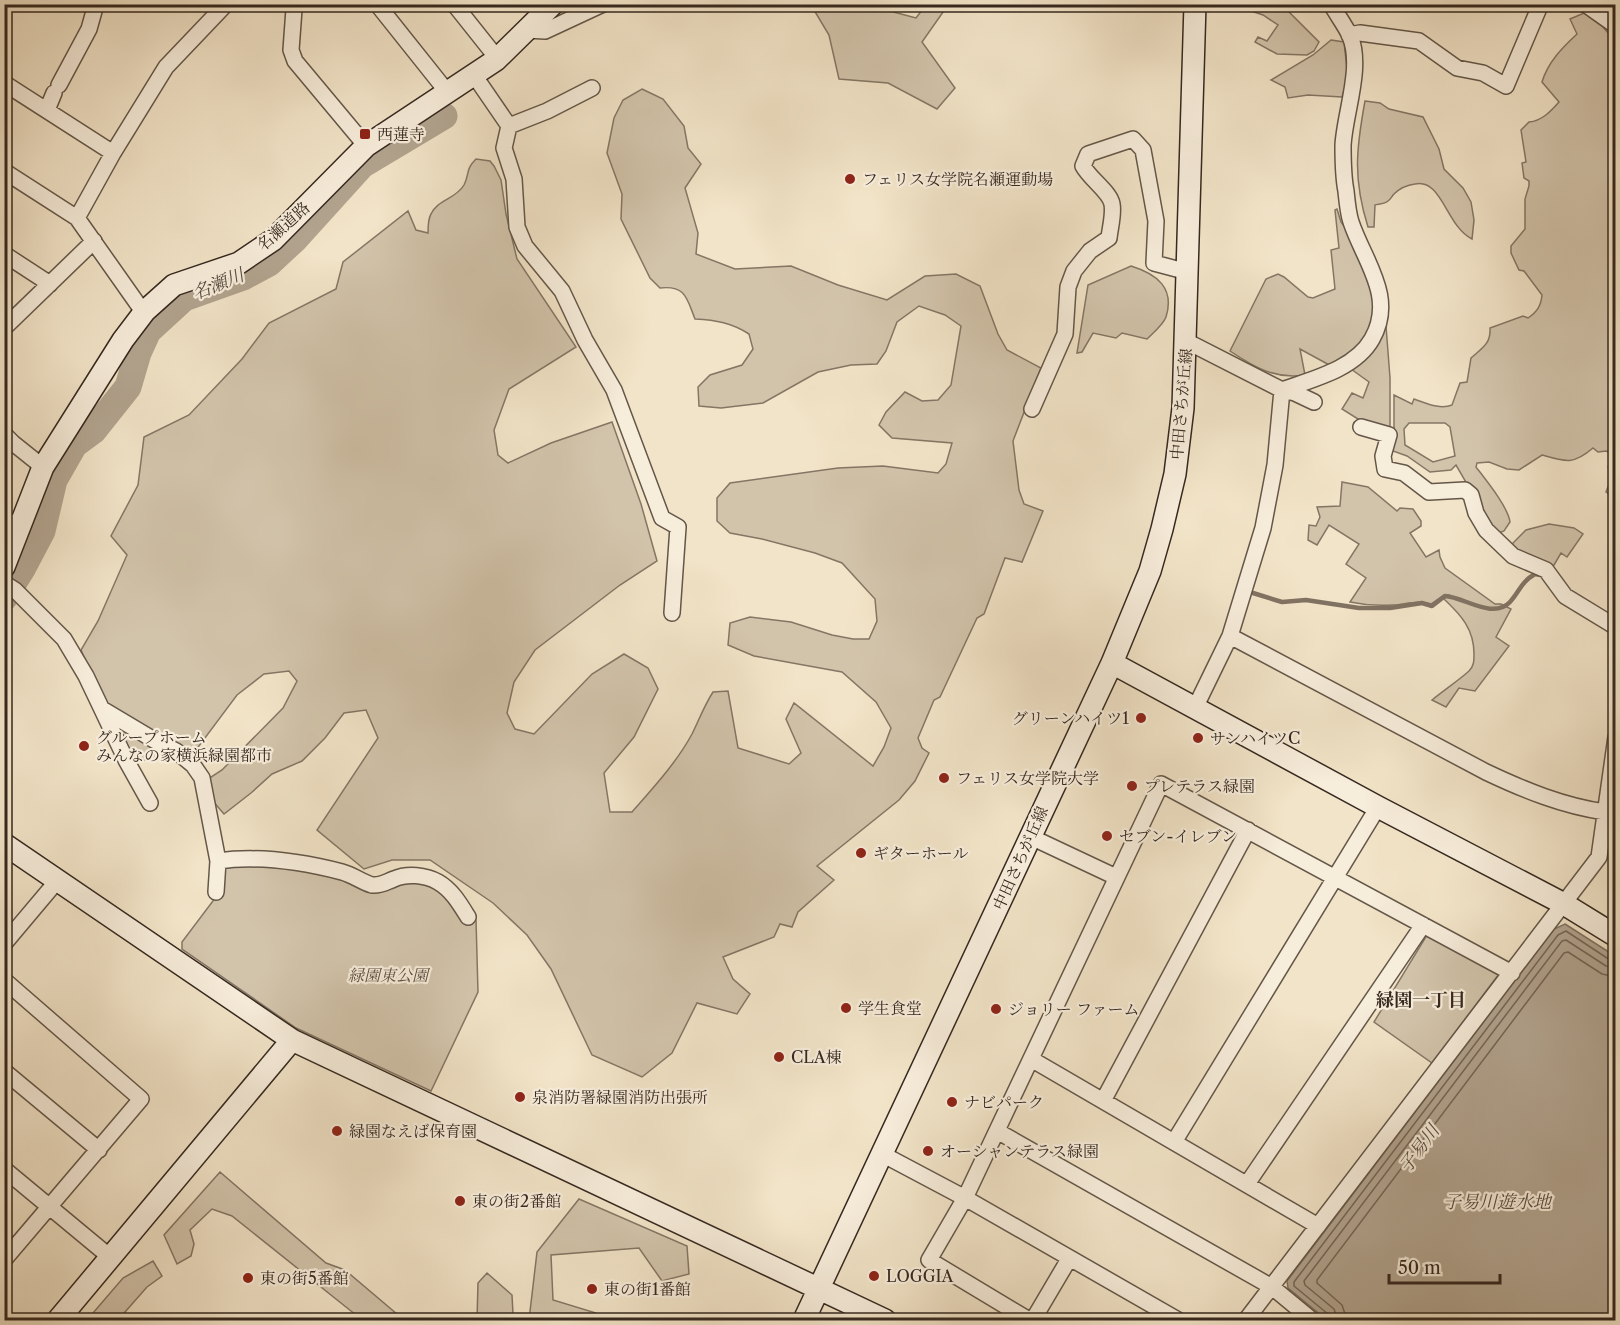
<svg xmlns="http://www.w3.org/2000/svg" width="1620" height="1325" viewBox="0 0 1620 1325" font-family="'Libre Caslon Text','Noto Serif JP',serif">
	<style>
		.green { fill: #d2c4ab; stroke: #847665; stroke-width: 1.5; fill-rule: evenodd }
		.water { fill: #b2a48f; stroke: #807262; stroke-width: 1.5 }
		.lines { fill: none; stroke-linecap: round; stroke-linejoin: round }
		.shore { stroke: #746657; stroke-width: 1.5 }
		.stream { stroke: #807262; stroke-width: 4.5 }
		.river { stroke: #b2a48f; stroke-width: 27 }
		.street-casing { stroke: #645749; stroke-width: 18 }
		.secondary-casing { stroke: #35281f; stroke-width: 24 }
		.street { stroke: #f7eddb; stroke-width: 15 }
		.secondary { stroke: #f7eddb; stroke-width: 21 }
		.poi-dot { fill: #8f2418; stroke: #f7eddb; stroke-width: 2 }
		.labels { text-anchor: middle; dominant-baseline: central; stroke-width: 4.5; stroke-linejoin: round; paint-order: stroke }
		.poi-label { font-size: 16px; fill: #35281f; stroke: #f7eddb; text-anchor: start }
		.street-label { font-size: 16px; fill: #35281f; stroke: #f7eddb }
		.park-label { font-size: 16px; font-style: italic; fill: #5c4f42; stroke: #f7eddb }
		.water-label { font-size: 18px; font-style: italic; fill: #5a4d41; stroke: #f7eddb }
		.neighbourhood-label { font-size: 18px; font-weight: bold; fill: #35281f; stroke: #f7eddb }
	</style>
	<rect width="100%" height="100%" fill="#f2e4c8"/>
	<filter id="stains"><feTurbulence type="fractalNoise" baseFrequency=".00333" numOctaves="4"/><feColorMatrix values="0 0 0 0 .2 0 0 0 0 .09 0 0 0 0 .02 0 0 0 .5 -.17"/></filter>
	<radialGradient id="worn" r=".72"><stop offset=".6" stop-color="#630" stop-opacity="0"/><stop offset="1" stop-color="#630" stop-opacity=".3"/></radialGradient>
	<path class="green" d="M811 5H878L882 9 916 18 926 5H948L922 42 955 88 937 109 888 83 839 79 829 35Z
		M1233 5H1282L1319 42 1314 51 1307 55 1277 54 1255 42 1258 37 1267 41 1278 25 1263 15Z
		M1584 13 1603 27 1615 41V498L1606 492 1614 472 1608 467 1612 460 1613 454 1606 451 1598 452 1593 448C1573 465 1566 462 1542 455L1519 470 1507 469 1489 462 1477 463 1476 467C1486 480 1508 507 1510 522L1504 531 1496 534 1456 465 1451 470 1430 472 1407 456 1393 451 1390 446 1394 435V395L1412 404 1414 399C1426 403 1440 410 1452 405L1460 383 1467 382 1471 358C1482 348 1491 344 1490 328L1523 316 1528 318C1537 312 1541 306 1542 295L1524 271 1519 270 1511 253V246L1525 229V199L1529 186V181L1524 178 1522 163 1526 162 1521 130 1529 122C1542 121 1551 111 1559 102L1542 82C1548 62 1562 48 1577 34L1570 19ZM1409 423H1445L1450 427 1455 456 1433 462 1405 445 1404 429Z
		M1331 40 1344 42 1348 78 1342 97 1308 95 1288 98 1285 87 1271 80 1313 55Z
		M642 89 663 99 684 126 688 148 701 164 685 188 698 233 696 254 735 269 791 266 838 285 887 300 925 276 956 274 980 286 998 334 1007 350 1041 368 1013 441 1019 490 1024 504 1043 511 1022 562 1005 558 984 614 977 618 940 697 934 700 918 738 922 748 929 753 915 781 899 800 817 866 834 880 798 912 792 927 780 924 774 937 723 957 733 979 750 994 737 1014 697 1003 672 1053 642 1077 592 1055 551 969 527 935 493 903 430 860H392L364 869 317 830 378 738 366 710 344 713 325 738 302 761 272 774 251 793 224 814 199 785 222 770 283 708 297 681 289 671 264 674 237 695 196 750 174 759 143 760 126 750 114 726 81 650 98 621 127 555 111 536 138 485 144 437 189 415 242 359 269 323 336 289 343 262 408 211 416 230 428 233C428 227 428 219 431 214 437 200 456 199 464 185 470 173 465 170 476 159L490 161 494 166 501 180 506 214 517 259 576 347 509 389 494 430 498 455 508 463 551 443 612 422 641 504 657 561 620 585 535 650 514 682 507 713 515 729 534 734 592 674 624 654 648 668 658 689 634 737 604 773 610 812H632C653 788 677 762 692 734 699 720 704 706 713 692L728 691 738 748 789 764 801 753 786 719 794 703 873 766 884 747 891 728 876 702 842 672 754 656 728 645 730 623 750 617 791 622 832 635 853 639H869L877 621 875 599 842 563 815 553 762 539 730 533 717 521V498L730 483 838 468 883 466 938 473 946 464 952 443 892 438 879 425 886 412 905 392 922 401 938 400 951 385 961 326 945 315 919 306 897 322 886 351 877 364 851 365 818 372 763 403 721 408 699 406 698 387 710 375 742 365 753 349 749 334C732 323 716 320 695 319 687 299 686 285 660 288L650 278 621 219 622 194 607 153 614 118 623 100Z
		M1365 101 1380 103 1389 109 1423 117 1439 149 1444 169 1463 188 1471 202 1474 220 1472 239C1446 226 1442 178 1415 184 1407 185 1400 188 1394 194 1392 196 1391 199 1388 201 1385 204 1379 204 1375 205L1374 227H1368C1353 179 1356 150 1365 101Z
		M1337 209 1341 222 1352 237 1376 294 1368 339 1333 367 1300 349 1305 375C1276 380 1254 367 1230 351L1266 279 1278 274 1284 277 1308 297 1313 298 1335 289 1331 250 1339 248 1335 210Z
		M1131 266C1157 274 1175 288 1166 317 1163 325 1153 333 1147 339L1122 333 1116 338 1093 333 1082 352 1077 353 1088 285Z
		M1386 326 1390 378V429L1358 419 1342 409 1352 393 1363 398 1369 382 1351 369 1377 346Z
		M1342 482 1368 487 1397 511 1400 508 1413 509 1421 521V526L1410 533 1426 557 1439 550 1440 557 1445 568 1495 604H1501L1511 609 1496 637 1509 646 1475 691 1459 688 1446 707 1432 700C1444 690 1458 681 1469 671 1474 666 1474 661 1474 654 1474 629 1461 615 1444 599L1448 595H1444L1431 604C1418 600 1407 604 1393 605 1378 606 1364 605 1350 602L1366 578 1346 564 1359 544 1329 525 1317 545 1308 540 1309 525 1316 526 1320 517 1317 507 1340 506Z
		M1549 524 1574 528 1583 534 1567 557 1561 553 1554 565 1547 567 1517 555 1511 545 1526 530Z
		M230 863 289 865 345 875 437 884 468 917 476 920 478 992 431 1091 296 1028 182 949V942L222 889 225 867Z
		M1427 935 1499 974 1432 1063 1374 1022Z
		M220 1172 326 1263 345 1270 404 1320H352L356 1315 232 1216 212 1209 190 1230 194 1244 191 1256 177 1264 164 1235Z
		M579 1199 687 1246 689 1274 662 1281 639 1248 551 1255 553 1300 596 1313 597 1320H529L537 1252Z
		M153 1261 162 1276 147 1287 118 1320H87L123 1278Z
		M487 1273 512 1295 513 1314 507 1320H477L478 1283Z"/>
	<path class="water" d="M1565 924 1615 956V1320H1327L1288 1288 1287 1281 1554 929Z"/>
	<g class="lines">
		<path class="shore" d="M1330 1320 1328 1314 1294 1286V1282L1558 935 1566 931 1610 960 1616 961
			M1338 1320 1334 1309 1305 1285 1304 1281 1562 941 1566 940 1606 966 1616 968
			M1347 1320 1342 1305 1317 1283V1280L1564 953 1568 952 1602 974 1616 977"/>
		<path class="stream" d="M1253 593 1282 602 1306 600 1359 608H1390L1422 603 1432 606 1445 596C1464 597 1493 620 1510 602 1520 591 1521 582 1535 574L1541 575"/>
		<path class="river" d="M4 598 22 569 42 531 54 480 74 445 93 431 128 387 138 353 148 331 184 298 243 277 269 263 295 239 362 165 444 116"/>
		<defs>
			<path id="street" d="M291 4 294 9 291 50 295 61 366 146
				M377 4 448 93
				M454 4 497 58
				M1585 4 1616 26
				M526 30 545 31 603 4
				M1349 35 1360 33 1419 41 1457 68 1483 73 1506 86 1539 8 1538 4
				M474 75 509 126 504 148 514 179 517 227 525 246 562 291 585 340 614 390 662 518 678 527 672 613
				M4 83 113 153
				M59 85 89 29 96 4
				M47 110 54 93
				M509 126 547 111 592 88
				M4 171 77 218 144 313
				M77 218 113 153 166 67 226 4
				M4 254 50 284
				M4 328 94 241
				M1186 341 1282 390 1295 393 1314 402
				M1282 390C1313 379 1355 369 1372 339 1396 297 1364 261 1351 222 1348 213 1347 201 1346 191 1343 176 1343 159 1343 145 1345 112 1363 67 1350 36 1345 25 1337 15 1331 4
				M1032 409 1065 334 1068 287 1074 271 1090 251 1109 238C1110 228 1114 214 1112 204 1110 192 1090 179 1083 166L1088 154 1133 139 1143 150 1156 221 1154 263 1188 272
				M1361 427 1389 435 1383 456 1385 469 1404 473 1429 492 1465 490 1471 495 1476 513 1486 530 1513 556 1546 570 1565 596 1616 627
				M4 434 13 443 43 467
				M4 518 19 529
				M4 583 15 590 64 639 86 676 126 760 150 803
				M1230 636 1486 772C1524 790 1563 806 1605 812
				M1195 708 1230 636 1263 528 1275 465 1282 390
				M102 709 154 740 176 751 193 765 202 778 218 861 216 892
				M1031 837 1116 877
				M218 861C259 855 303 862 342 872 353 875 362 882 372 885 381 886 386 882 394 879 407 873 426 875 438 882 452 890 460 904 468 917
				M4 944 57 881
				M4 980 141 1099 4 1260
				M1031 1059 1318 1226
				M4 1071 99 1150
				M1103 1101 1248 830
				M997 1131 1272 1287 1312 1320
				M1174 1142 1378 807
				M882 1154 965 1198 1178 1320
				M4 1169 110 1257
				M1247 1184 1423 925
				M1029 1320 929 1260 965 1198 1161 784 1512 973
				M1033 1320 1069 1259
				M1246 1320 1599 857 1616 737"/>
			<path id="secondary" d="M4 567 43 467 123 340 145 311 174 285 239 263 273 240 366 146 496 60 553 4
				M1112 663 1378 807 1564 904 1616 936
				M4 844 292 1040 885 1320
				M58 1320 292 1040
				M804 1320 1112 663 1150 571 1162 529 1175 474 1183 408 1195 4"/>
		</defs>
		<use href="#street" class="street-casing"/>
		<use href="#secondary" class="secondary-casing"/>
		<use href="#street" class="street"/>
		<use href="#secondary" class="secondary"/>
	</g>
	<g class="poi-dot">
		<rect x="359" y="128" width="12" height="12" rx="3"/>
		<circle cx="850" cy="179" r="6"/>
		<circle cx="1141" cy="718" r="6"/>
		<circle cx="1198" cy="738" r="6"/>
		<circle cx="84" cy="746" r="6"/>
		<circle cx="944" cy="778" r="6"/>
		<circle cx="1132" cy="786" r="6"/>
		<circle cx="1107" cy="836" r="6"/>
		<circle cx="861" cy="853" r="6"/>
		<circle cx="846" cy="1008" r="6"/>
		<circle cx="996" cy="1009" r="6"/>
		<circle cx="779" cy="1057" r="6"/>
		<circle cx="520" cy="1097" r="6"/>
		<circle cx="952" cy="1102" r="6"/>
		<circle cx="337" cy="1131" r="6"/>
		<circle cx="928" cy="1151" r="6"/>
		<circle cx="460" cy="1201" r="6"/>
		<circle cx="874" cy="1276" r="6"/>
		<circle cx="248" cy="1278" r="6"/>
		<circle cx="592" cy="1289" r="6"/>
	</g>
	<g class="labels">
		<g class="poi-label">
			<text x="377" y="134">西蓮寺</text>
			<text x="862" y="179">フェリス女学院名瀬運動場</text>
			<text x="1129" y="718" text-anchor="end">グリーンハイツ1</text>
			<text x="96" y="737">グループホーム<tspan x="96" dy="18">みんなの家横浜緑園都市</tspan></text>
			<text x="1210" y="738">サンハイツC</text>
			<text x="956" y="778">フェリス女学院大学</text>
			<text x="1144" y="786">プレテラス緑園</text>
			<text x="1119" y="836">セブン-イレブン</text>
			<text x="873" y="853">ギターホール</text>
			<text x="858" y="1008">学生食堂</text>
			<text x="1008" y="1009">ジョリー ファーム</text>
			<text x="791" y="1057">CLA棟</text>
			<text x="532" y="1097">泉消防署緑園消防出張所</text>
			<text x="964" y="1102">ナビパーク</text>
			<text x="349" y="1131">緑園なえば保育園</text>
			<text x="940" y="1151">オーシャンテラス緑園</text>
			<text x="472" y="1201">東の街2番館</text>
			<text x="886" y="1276">LOGGIA</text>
			<text x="260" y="1278">東の街5番館</text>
			<text x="604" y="1289">東の街1番館</text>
		</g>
		<g class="street-label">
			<text transform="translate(283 226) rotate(-42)">名瀬道路</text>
			<text transform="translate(1181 404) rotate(-85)">中田さちが丘線</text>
			<text transform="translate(1020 858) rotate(-66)">中田さちが丘線</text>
		</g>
		<g class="park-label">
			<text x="388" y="975">緑園東公園</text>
		</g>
		<g class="water-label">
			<text transform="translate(218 284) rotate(-22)">名瀬川</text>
			<text transform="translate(1419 1149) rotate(-54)">子易川</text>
			<text x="1497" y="1202">子易川遊水地</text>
		</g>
		<g class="neighbourhood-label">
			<text x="1421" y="1000">緑園一丁目</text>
		</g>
	</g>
	<rect width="1620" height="1325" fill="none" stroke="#f2e4c8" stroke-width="24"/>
	<rect x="6" y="6" width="1608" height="1313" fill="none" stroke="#35281f" stroke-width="3"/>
	<rect x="12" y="12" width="1596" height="1301" fill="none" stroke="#35281f" stroke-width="1.5"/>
	<path d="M1389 1274v9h111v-9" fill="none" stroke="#35281f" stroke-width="3"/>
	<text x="1398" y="1274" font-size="18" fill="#35281f" stroke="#f7eddb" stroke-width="4.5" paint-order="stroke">50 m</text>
	<rect width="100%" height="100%" filter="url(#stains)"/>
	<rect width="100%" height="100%" fill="url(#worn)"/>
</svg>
